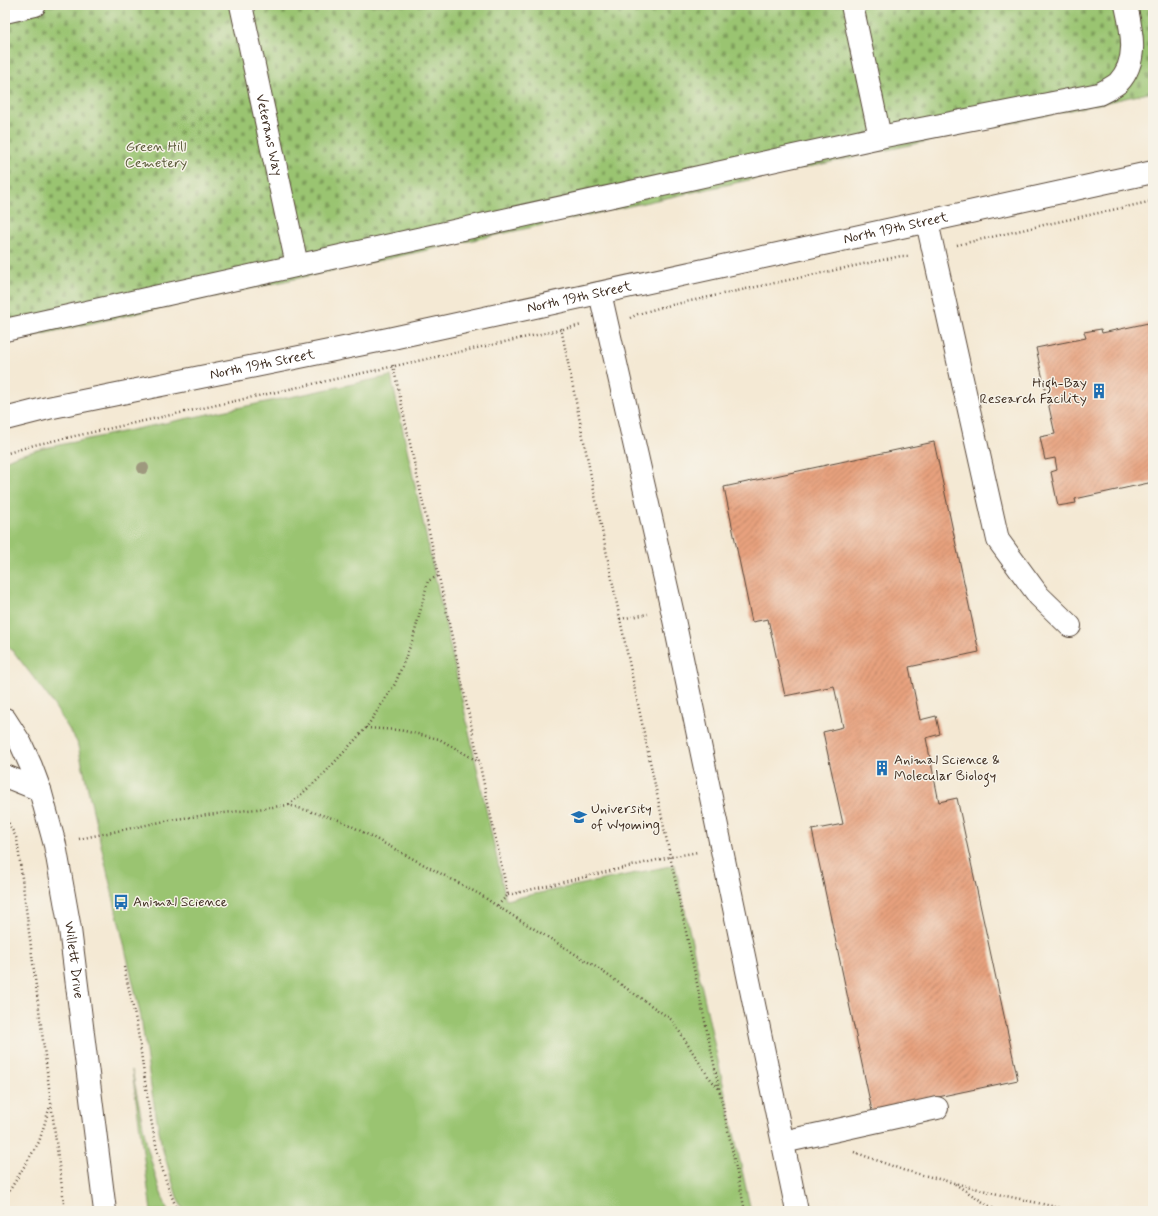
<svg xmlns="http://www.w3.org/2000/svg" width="1158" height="1216" viewBox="0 0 1158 1216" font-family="Mynerve,sans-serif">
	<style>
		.green { fill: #9ac471; stroke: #6a7748 }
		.cemetery { fill: url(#cemetery-stones); stroke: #6a7748 }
		.building { fill: url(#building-hatch) }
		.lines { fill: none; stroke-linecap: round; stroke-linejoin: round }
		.minor-casing { stroke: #574739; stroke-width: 24 }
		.path { stroke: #574739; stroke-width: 2.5; stroke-dasharray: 1 3; stroke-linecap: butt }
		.minor { stroke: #fff; stroke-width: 22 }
		.tree { fill: #9e997e }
		.labels { text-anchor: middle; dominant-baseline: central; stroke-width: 3; stroke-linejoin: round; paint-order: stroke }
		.street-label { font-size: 14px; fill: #3b2a1e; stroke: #f7f3e8 }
		.park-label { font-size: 14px; fill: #585837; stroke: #f7f3e8 }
		.poi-label { font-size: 14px; fill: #3b2a1e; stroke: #f7f3e8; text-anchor: start }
	</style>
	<defs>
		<pattern id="cemetery-stones" width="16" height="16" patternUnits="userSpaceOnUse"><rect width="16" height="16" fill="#9ac471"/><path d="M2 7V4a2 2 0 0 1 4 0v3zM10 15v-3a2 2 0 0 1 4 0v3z" fill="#7f9f5c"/></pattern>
		<pattern id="building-hatch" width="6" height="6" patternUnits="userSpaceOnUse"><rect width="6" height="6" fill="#e7a17e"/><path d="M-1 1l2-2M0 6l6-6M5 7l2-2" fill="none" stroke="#bc8367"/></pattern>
	</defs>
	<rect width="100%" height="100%" fill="#f7f3e8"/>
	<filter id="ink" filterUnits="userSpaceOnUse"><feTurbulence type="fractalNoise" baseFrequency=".025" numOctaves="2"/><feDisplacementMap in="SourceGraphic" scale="8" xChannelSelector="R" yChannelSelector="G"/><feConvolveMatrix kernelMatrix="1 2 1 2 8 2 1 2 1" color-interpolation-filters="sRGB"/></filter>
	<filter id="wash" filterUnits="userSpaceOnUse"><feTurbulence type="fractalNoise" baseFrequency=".012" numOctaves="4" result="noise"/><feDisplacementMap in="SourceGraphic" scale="16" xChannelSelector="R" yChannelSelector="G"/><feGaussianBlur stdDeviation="0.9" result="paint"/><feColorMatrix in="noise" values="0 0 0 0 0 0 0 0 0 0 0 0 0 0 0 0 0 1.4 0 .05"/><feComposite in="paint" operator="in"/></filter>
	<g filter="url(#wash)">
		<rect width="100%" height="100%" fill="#f4e9d4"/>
		<path class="green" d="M391 376 506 900 675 865 751 1211H184L177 1197 162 1147 151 1087 141 1017 77 742 50 699 13 651 5 644V461L16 456 45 448Z
			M132 1070 147 1146 159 1188 168 1211H151Z"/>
		<path class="cemetery" d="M5 5H1153V92L5 342Z"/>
		<g id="blocks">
			<path class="building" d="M1153 322V482L1075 499 1076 503 1058 506 1051 472 1057 470 1055 458 1045 460 1040 437 1055 434 1036 348 1086 338 1084 332 1101 329 1102 333Z
				M934 442 979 652 909 667 920 720 936 716 940 734 926 738 939 802 957 798 1018 1080 872 1111 812 830 843 824 823 732 843 727 834 686 785 696 768 619 752 622 724 487Z"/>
		</g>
	</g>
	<g filter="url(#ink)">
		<use href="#blocks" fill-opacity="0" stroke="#574739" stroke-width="1"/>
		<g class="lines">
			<defs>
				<g id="minor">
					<path id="s1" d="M241 5 297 265"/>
					<path d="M852 5 880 137"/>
					<path d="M5 12 35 5"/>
					<path d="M927 222 998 540 1039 596 1070 626"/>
					<path d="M600 293 672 610 797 1211"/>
					<path d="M5 330 880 137 1099 94C1105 91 1113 87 1118 83 1139 61 1132 32 1126 5"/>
					<path id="s2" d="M5 419 48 408 388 339 1153 172"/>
					<path id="s3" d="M5 719 21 744 31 766 40 790 55 845 70 929 105 1211"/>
					<path d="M5 776 40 790"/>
					<path d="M783 1142 937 1108"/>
				</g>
			</defs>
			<use href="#minor" class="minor-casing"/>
			<path class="path" d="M957 245 1039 226 1153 201
				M630 318 638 314 662 307 901 256H909
				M561 328 620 619 745 1211
				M393 365 508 895 497 906
				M5 454 34 445 582 325
				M620 619 648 614
				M366 728 400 730 439 739 479 762
				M289 805 321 777 366 728 395 684 413 639 428 581 440 575
				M5 816 17 839 65 1211
				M79 839 175 819 289 805 342 821 481 895 497 906 593 965 672 1020 708 1076 720 1090
				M508 895 670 857 698 852
				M124 967C128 986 133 1006 137 1026 147 1088 151 1153 178 1211
				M854 1152 903 1170 1002 1195 1074 1211
				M955 1184 997 1211
				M5 1198 39 1142 50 1106"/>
			<use href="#minor" class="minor"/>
		</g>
		<circle class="tree" cx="143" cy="468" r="6"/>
	</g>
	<defs>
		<symbol id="building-bare" viewBox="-9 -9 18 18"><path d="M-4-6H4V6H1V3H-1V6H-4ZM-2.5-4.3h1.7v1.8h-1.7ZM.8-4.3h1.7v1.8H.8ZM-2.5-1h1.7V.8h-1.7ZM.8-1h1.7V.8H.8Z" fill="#1f6fb2" stroke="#f7f3e8" stroke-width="2.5" paint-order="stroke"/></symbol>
		<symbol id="university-bare" viewBox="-9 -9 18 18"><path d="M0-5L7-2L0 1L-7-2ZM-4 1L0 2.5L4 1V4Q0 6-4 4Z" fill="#1f6fb2" stroke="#f7f3e8" stroke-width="2.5" paint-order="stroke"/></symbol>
		<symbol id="bus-bare" viewBox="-9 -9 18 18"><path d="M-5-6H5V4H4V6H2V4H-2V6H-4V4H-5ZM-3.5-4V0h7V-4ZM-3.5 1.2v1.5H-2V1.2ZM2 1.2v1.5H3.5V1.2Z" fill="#1f6fb2" stroke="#f7f3e8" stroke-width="2.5" paint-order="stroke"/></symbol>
	</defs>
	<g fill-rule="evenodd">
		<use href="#building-bare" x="1088" y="380" width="22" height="22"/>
		<use href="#building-bare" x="871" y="757" width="22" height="22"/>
		<use href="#university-bare" x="568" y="806" width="22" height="22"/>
		<use href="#bus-bare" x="110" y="891" width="22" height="22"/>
	</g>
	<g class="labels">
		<g class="street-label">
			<text stroke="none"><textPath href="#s1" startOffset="133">Veterans Way</textPath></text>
			<text stroke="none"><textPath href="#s2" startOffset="911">North 19th Street</textPath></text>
			<text stroke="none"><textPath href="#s2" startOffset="587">North 19th Street</textPath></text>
			<text stroke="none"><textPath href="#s2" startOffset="263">North 19th Street</textPath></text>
			<text stroke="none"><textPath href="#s3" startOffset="253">Willett Drive</textPath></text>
		</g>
		<g class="park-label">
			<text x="156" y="147">Green Hill<tspan x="156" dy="16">Cemetery</tspan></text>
		</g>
		<g class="poi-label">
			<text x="1087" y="383" text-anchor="end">High-Bay<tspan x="1087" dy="16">Research Facility</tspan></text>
			<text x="894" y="760">Animal Science &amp;<tspan x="894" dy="16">Molecular Biology</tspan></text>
			<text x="591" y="809">University<tspan x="591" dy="16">of Wyoming</tspan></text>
			<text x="133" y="902">Animal Science</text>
		</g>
	</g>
	<rect width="1158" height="1216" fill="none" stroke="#f7f3e8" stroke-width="20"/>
</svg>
